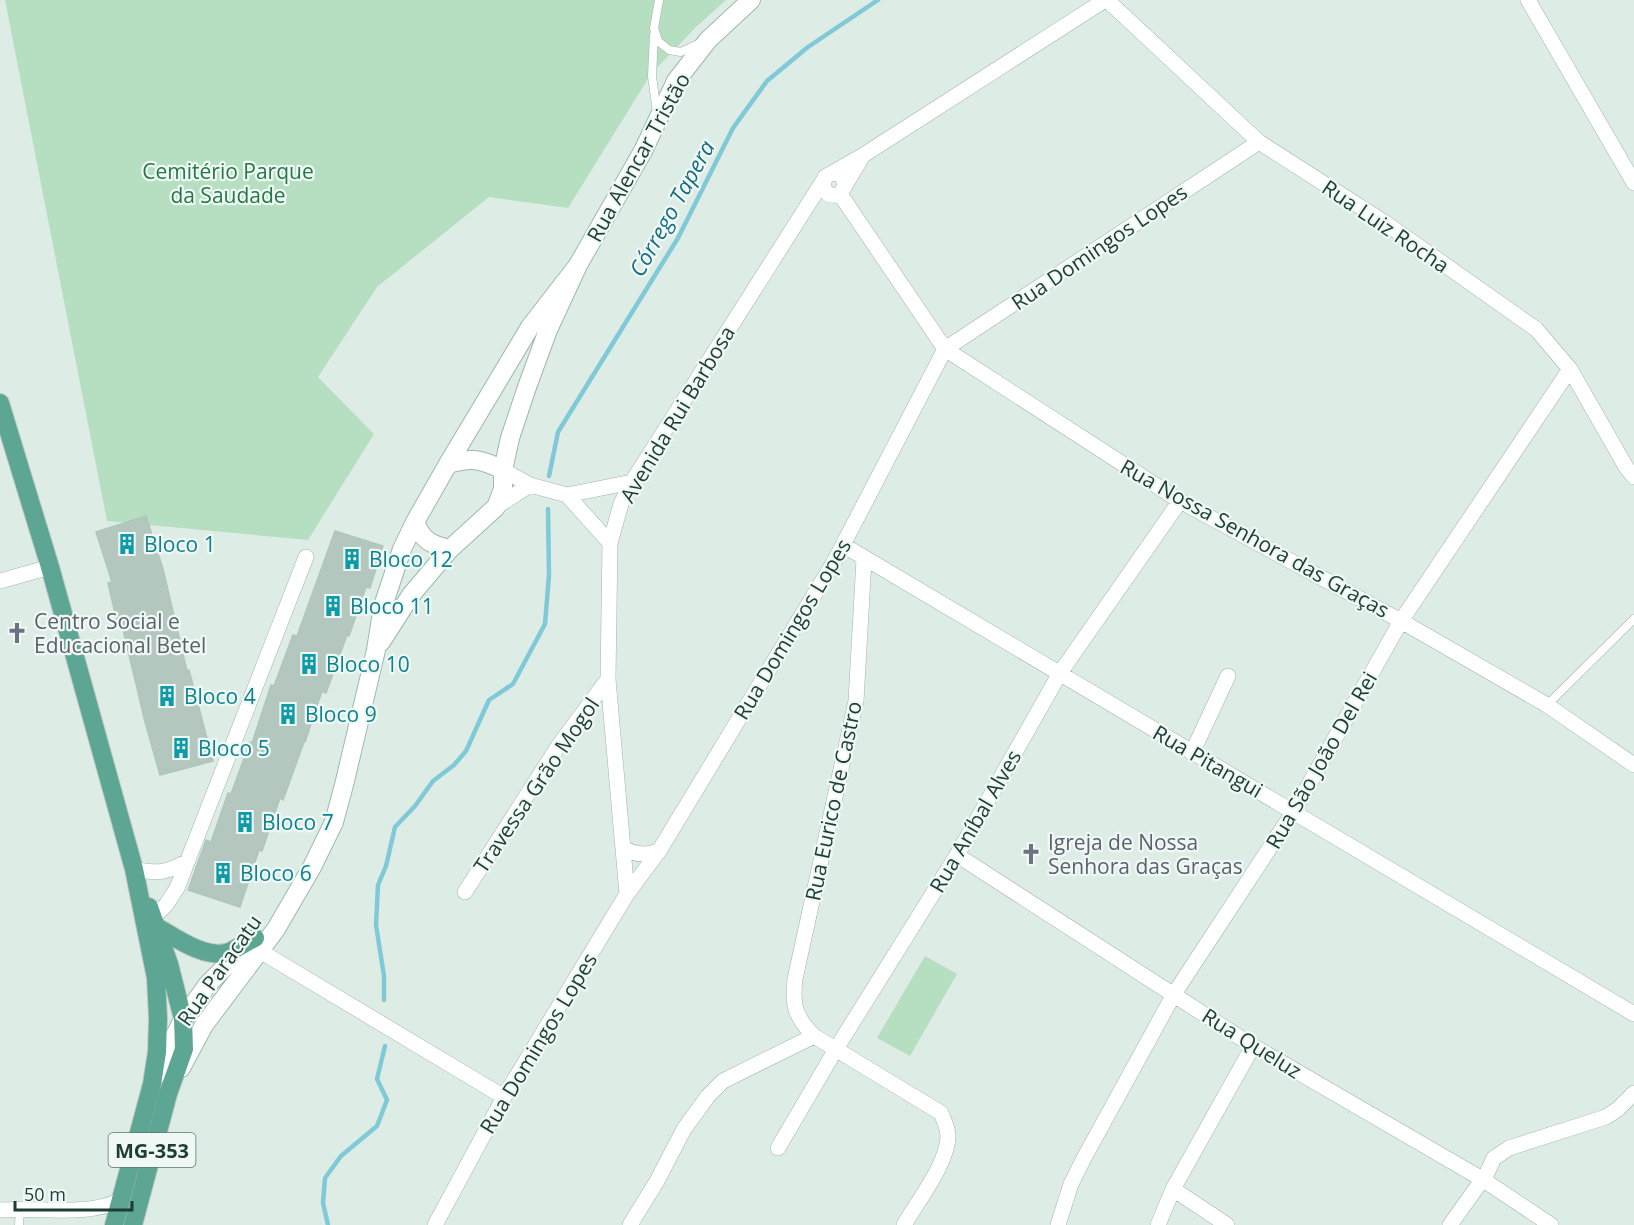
<svg xmlns="http://www.w3.org/2000/svg" width="1634" height="1225" viewBox="0 0 1634 1225" font-family="'Open Sans',sans-serif">
	<style>
		.green { fill: #b5dfc0 }
		.lines { fill: none; stroke-linecap: round; stroke-linejoin: round }
		.stream { stroke: #80c9d7; stroke-width: 4.5 }
		.building { fill: #b4c7bf; stroke: #b0c6bd; stroke-width: 1.5 }
		.service-casing { stroke: #a1b4ad; stroke-width: 9 }
		.minor-casing { stroke: #a1b4ad; stroke-width: 16 }
		.secondary-casing { stroke: #9cb9ae; stroke-width: 20 }
		.primary-casing { stroke: #c0c9c6; stroke-width: 20 }
		.service { stroke: #fff; stroke-width: 8 }
		.minor { stroke: #fff; stroke-width: 15 }
		.secondary { stroke: #fff; stroke-width: 18 }
		.primary { stroke: #5ea694; stroke-width: 18 }
		.labels { text-anchor: middle; dominant-baseline: central; stroke-width: 4.5; stroke-linejoin: round; paint-order: stroke }
		.shield { fill: #eff8f4; stroke: #5d756e; stroke-width: 1.5 }
		.shield-label { font-size: 20px; font-weight: bold; fill: #1e3d35 }
		.street-label { font-size: 21px; fill: #1e3d35; stroke: #eff8f4 }
		.park-label { font-size: 21px; fill: #247845; stroke: #eff8f4 }
		.culture-label { font-size: 21px; fill: #0d838f; stroke: #eff8f4; text-anchor: start }
		.worship-label { font-size: 21px; fill: #5b616d; stroke: #eff8f4; text-anchor: start }
		.water-label { font-size: 22px; font-style: italic; fill: #136c7f; stroke: #eff8f4 }
	</style>
	<rect width="100%" height="100%" fill="#deece6"/>
	<path class="green" d="M5 0H726L696 27 651 74 568 208 489 197 377 287 318 377 374 434 308 540 107 521Z
		M925 956 957 974 910 1056 877 1038Z"/>
	<g class="lines">
		<path class="stream" d="M549 476 558 432 678 238 733 128 767 81 808 47 878 0
			M384 1000V976L376 925 378 885 386 866 395 827 415 806 433 781 454 765 466 751 489 700 513 684 545 624 549 575 548 509
			M328 1225 323 1203 325 1178 341 1156 377 1126 387 1100 377 1079 385 1046"/>
	</g>
	<path class="building" d="M146 516 163 569 187 671 189 670 213 761 160 775 145 722 121 621 117 622 108 583 112 582 96 532Z
		M335 531 383 546 370 588 366 587 349 636 347 635 326 693 322 691 305 742H304L283 800 280 798 262 851 259 850 240 907 188 890 206 840 211 842 228 793 231 794 250 742 252 743 271 685 274 686 293 635 297 636Z"/>
	<g class="lines">
		<defs>
			<path id="service" d="M659 0 654 28 658 41 669 50 681 52 698 44
				M654 35 652 76 657 113
				M1547 705 1634 619
				M19 1225 20 1208"/>
			<path id="minor" d="M1107 0 1259 142 1384 222 1536 329 1570 369 1626 467 1634 477
				M1528 0 1634 183
				M832 173 862 156 1105 0
				M845 183 841 175 832 173 825 177 823 186C826 194 831 197 840 194L861 159
				M840 194 945 349 1180 501 1401 621 1547 705 1634 765
				M503 470 530 485 567 495 632 482
				M567 495 610 543
				M496 507 530 485
				M843 545 1634 1014
				M864 559 856 701 795 979C792 1005 795 1017 814 1036L941 1113C944 1121 948 1128 948 1136 948 1163 917 1202 904 1225
				M0 581 50 567
				M1192 753 1228 676
				M623 848C635 855 646 856 659 851
				M957 855 1253 1046 1482 1179 1551 1225
				M134 869C159 874 166 873 188 861
				M465 892 559 745 608 679
				M627 894 608 679 610 543 621 504 632 482 823 181
				M153 917 166 905 177 888 306 557
				M260 951 504 1097
				M778 1148 836 1049 957 855 1060 673 1180 501
				M1173 1189 1227 1225
				M0 1210C37 1207 89 1217 120 1200
				M435 1225 504 1097 627 894 659 851 834 562 945 349 1259 142
				M630 1225 657 1181 684 1129 708 1096 723 1081 814 1036
				M1058 1225 1071 1184 1084 1158 1174 994 1294 811 1401 621 1570 369
				M1158 1225 1173 1189 1253 1046
				M1450 1225 1487 1173 1494 1158 1509 1148 1606 1117 1618 1109 1634 1093"/>
			<path id="secondary" d="M448 464C472 457 481 459 503 470
				M415 522C422 540 431 545 450 549
				M381 642 411 595 450 549 496 507 503 489V470L510 438 527 387 548 330 578 265 643 151 676 81 708 40 751 0
				M181 1068 204 1025 276 929 312 867 334 822 344 785 376 650 383 606 402 549 415 522 448 464 530 327 578 265
				M156 1075 183 1019 208 984 248 944"/>
			<path id="primary" d="M0 403 50 567 134 869 156 978 158 1018 157 1052 152 1084 114 1225
				M157 927C176 938 206 960 229 952 238 948 246 942 255 938
				M133 1225 168 1094 184 1049 183 1019 169 964 149 907"/>
		</defs>
		<use href="#service" class="service-casing"/>
		<use href="#minor" class="minor-casing"/>
		<use href="#secondary" class="secondary-casing"/>
		<use href="#primary" class="primary-casing"/>
		<use href="#service" class="service"/>
		<use href="#minor" class="minor"/>
		<use href="#secondary" class="secondary"/>
		<use href="#primary" class="primary"/>
	</g>
	<defs>
		<symbol id="building-bare" viewBox="-9 -9 18 18"><path d="M-4-6H4V6H1V3H-1V6H-4ZM-2.5-4.3h1.7v1.8h-1.7ZM.8-4.3h1.7v1.8H.8ZM-2.5-1h1.7V.8h-1.7ZM.8-1h1.7V.8H.8Z" fill="#0f9aa8" stroke="#eff8f4" stroke-width="2.5" paint-order="stroke"/></symbol>
		<symbol id="church-bare" viewBox="-9 -9 18 18"><path d="M-1.2-6h2.4v3.5h3.3v2.4h-3.3V6h-2.4V-.1h-3.3v-2.4h3.3Z" fill="#6b7280" stroke="#eff8f4" stroke-width="2.5" paint-order="stroke"/></symbol>
	</defs>
	<g fill-rule="evenodd">
		<use href="#building-bare" x="112" y="529" width="30" height="30"/>
		<use href="#building-bare" x="337" y="544" width="30" height="30"/>
		<use href="#building-bare" x="318" y="591" width="30" height="30"/>
		<use href="#church-bare" x="2" y="618" width="30" height="30"/>
		<use href="#building-bare" x="294" y="649" width="30" height="30"/>
		<use href="#building-bare" x="152" y="681" width="30" height="30"/>
		<use href="#building-bare" x="273" y="699" width="30" height="30"/>
		<use href="#building-bare" x="166" y="733" width="30" height="30"/>
		<use href="#building-bare" x="230" y="807" width="30" height="30"/>
		<use href="#church-bare" x="1016" y="839" width="30" height="30"/>
		<use href="#building-bare" x="208" y="858" width="30" height="30"/>
	</g>
	<g class="labels">
		<rect class="shield" x="108.5" y="1133" width="87" height="34" rx="4.5"/>
		<g class="shield-label">
			<text x="152" y="1150">MG-353</text>
		</g>
		<g class="street-label">
			<text transform="translate(638 157) rotate(-61)">Rua Alencar Tristão</text>
			<text transform="translate(1386 226) rotate(34)">Rua Luiz Rocha</text>
			<text transform="translate(1099 247) rotate(-34)">Rua Domingos Lopes</text>
			<text transform="translate(677 414) rotate(-59)">Avenida Rui Barbosa</text>
			<text transform="translate(1255 538) rotate(29)">Rua Nossa Senhora das Graças</text>
			<text transform="translate(792 629) rotate(-59)">Rua Domingos Lopes</text>
			<text transform="translate(1321 760) rotate(-60)">Rua São João Del Rei</text>
			<text transform="translate(1208 761) rotate(30)">Rua Pitangui</text>
			<text transform="translate(536 785) rotate(-56)">Travessa Grão Mogol</text>
			<text transform="translate(833 801) rotate(-78)">Rua Eurico de Castro</text>
			<text transform="translate(975 821) rotate(-60)">Rua Aníbal Alves</text>
			<text transform="translate(219 970) rotate(-55)">Rua Paracatu</text>
			<text transform="translate(538 1043) rotate(-59)">Rua Domingos Lopes</text>
			<text transform="translate(1252 1043) rotate(32)">Rua Queluz</text>
		</g>
		<g class="park-label">
			<text x="228" y="171">Cemitério Parque<tspan x="228" dy="24">da Saudade</tspan></text>
		</g>
		<g class="culture-label">
			<text x="144" y="544">Bloco 1</text>
			<text x="369" y="559">Bloco 12</text>
			<text x="350" y="606">Bloco 11</text>
			<text x="326" y="664">Bloco 10</text>
			<text x="184" y="696">Bloco 4</text>
			<text x="305" y="714">Bloco 9</text>
			<text x="198" y="748">Bloco 5</text>
			<text x="262" y="822">Bloco 7</text>
			<text x="240" y="873">Bloco 6</text>
		</g>
		<g class="worship-label">
			<text x="34" y="621">Centro Social e<tspan x="34" dy="24">Educacional Betel</tspan></text>
			<text x="1048" y="842">Igreja de Nossa<tspan x="1048" dy="24">Senhora das Graças</tspan></text>
		</g>
		<g class="water-label">
			<text transform="translate(671 208) rotate(-61)">Córrego Tapera</text>
		</g>
	</g>
	<path d="M15 1201v9h117v-9" fill="none" stroke="#1e3d35" stroke-width="3"/>
	<text x="24" y="1201" font-size="18" fill="#1e3d35" stroke="#eff8f4" stroke-width="4.5" paint-order="stroke">50 m</text>
</svg>
